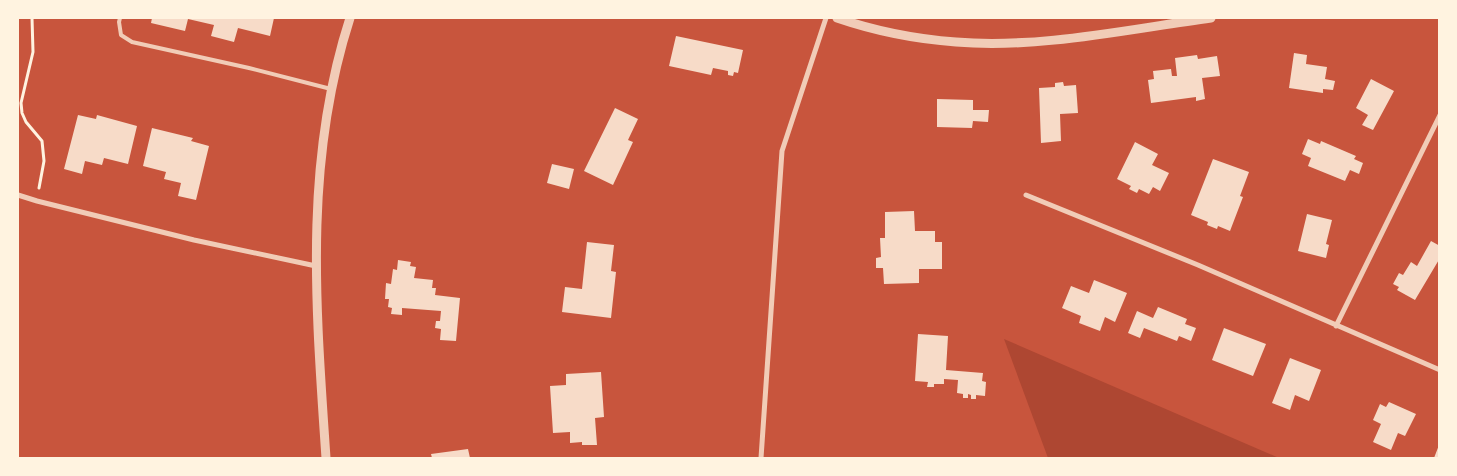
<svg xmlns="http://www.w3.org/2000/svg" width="1457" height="476" viewBox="0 0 1457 476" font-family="Mulish,sans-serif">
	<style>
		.green { fill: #ae4732 }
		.building { fill: #f7dbc8 }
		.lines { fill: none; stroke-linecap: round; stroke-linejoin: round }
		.path { stroke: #fff3e0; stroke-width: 3 }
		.service { stroke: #f1ccb7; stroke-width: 4 }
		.minor { stroke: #f1ccb7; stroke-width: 5 }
		.tertiary { stroke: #f1ccb7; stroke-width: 9 }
	</style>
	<rect width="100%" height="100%" fill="#c8553d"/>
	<path class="green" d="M1004 339 1279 458H1048Z"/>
	<path class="building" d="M152 18H274L270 36 238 28 234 42 211 36 214 25 188 19 185 31 151 23Z
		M676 36 743 50 738 73 734 72 733 76 728 75V71L713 68 711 75 669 66Z
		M1294 53 1307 55 1306 64 1327 67 1325 79 1335 81 1333 90 1323 89V93L1289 88Z
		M1197 55 1198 59 1217 56 1220 76 1202 78 1205 99 1196 101V97L1151 103 1148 80 1154 79 1153 71 1171 69 1172 76H1177L1175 58Z
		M1371 79 1394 91 1373 130 1362 125 1368 115 1356 108Z
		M1063 82 1064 86 1076 85 1078 113 1060 114 1061 141 1041 143 1039 88 1055 87V83Z
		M937 99 973 100V110H989L988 122 973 121 972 128 937 127Z
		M615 108 638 119 628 140 633 142 613 185 584 171Z
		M78 115 96 119 97 115 137 126 128 164 104 158 102 165 85 161 82 174 64 169Z
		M152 128 193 138 191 141 209 146 196 200 178 196 181 183 164 179 166 172 143 166Z
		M1308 139 1320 144 1321 141 1356 156 1354 159 1363 163 1359 174 1350 170 1345 181 1308 166 1311 158 1302 154Z
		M1135 142 1158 154 1152 165 1169 173 1160 191 1153 187 1149 194 1139 189 1137 193 1129 189 1131 186 1117 179Z
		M1213 159 1249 172 1240 196 1243 197 1230 231 1218 226 1217 229 1207 225 1208 222 1191 215Z
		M552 164 574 169 569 189 547 183Z
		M914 211 915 231H935V242H942V269H919V283L884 284 883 268H876V258L881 257 880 238H885V212Z
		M1307 214 1332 220 1326 244 1329 245 1326 258 1298 251Z
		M1431 241 1440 246V258L1415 300 1397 290 1399 287 1393 284 1399 273 1403 275 1411 262 1417 266Z
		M587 242 614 245 611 271 616 272 611 318 562 312 565 287 582 289Z
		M398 260 411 262 410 266 416 267 414 278 433 280 432 288H436L435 295 460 298 456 341 440 340 441 329 435 328 436 321H440L441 311 402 308V315L391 314 392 308 388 307 389 299H385L386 283 391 284 393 269 397 270Z
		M1094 280 1127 293 1115 322 1105 317 1100 331 1079 323 1081 316 1062 308 1071 286 1089 293Z
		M1158 307 1187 319 1185 324 1196 328 1191 341 1179 336 1177 341 1144 328 1140 338 1128 333 1137 311 1153 318Z
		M1224 328 1266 344 1253 376 1212 360Z
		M918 334 948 336 946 370 983 373 982 381 986 382 985 396 976 395V399H971V395L968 394V398H963V394L957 393 958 380 944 379V384H934V387H927L928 382 915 381Z
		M1290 358 1321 370 1309 401 1295 395 1290 410 1272 403Z
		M601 372 604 417 595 418 597 445H582V442L570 443V432L553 433 550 386 566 385V374Z
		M1389 402 1416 414 1405 436 1398 433 1391 450 1373 442 1381 424 1373 420 1380 404 1386 407Z
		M1439 445 1440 458H1434Z
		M468 449 470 458H432L431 454Z"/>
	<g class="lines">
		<path class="path" d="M32 18 33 52 21 103 22 113 26 122 42 141 44 161 39 188"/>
		<path class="service" d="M120 18 119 22 121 35 132 42 249 68 331 89"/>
		<path class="minor" d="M18 195 37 201 194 240 316 266
			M1026 195 1198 265 1440 370
			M1336 326 1440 115
			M761 458 782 151 826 18"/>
		<path class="tertiary" d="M837 18C875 31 915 39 956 42 1039 49 1129 29 1211 18
			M326 458C316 309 303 163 350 18"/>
	</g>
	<rect width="1457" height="476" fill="none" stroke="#fff3e0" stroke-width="38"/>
</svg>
